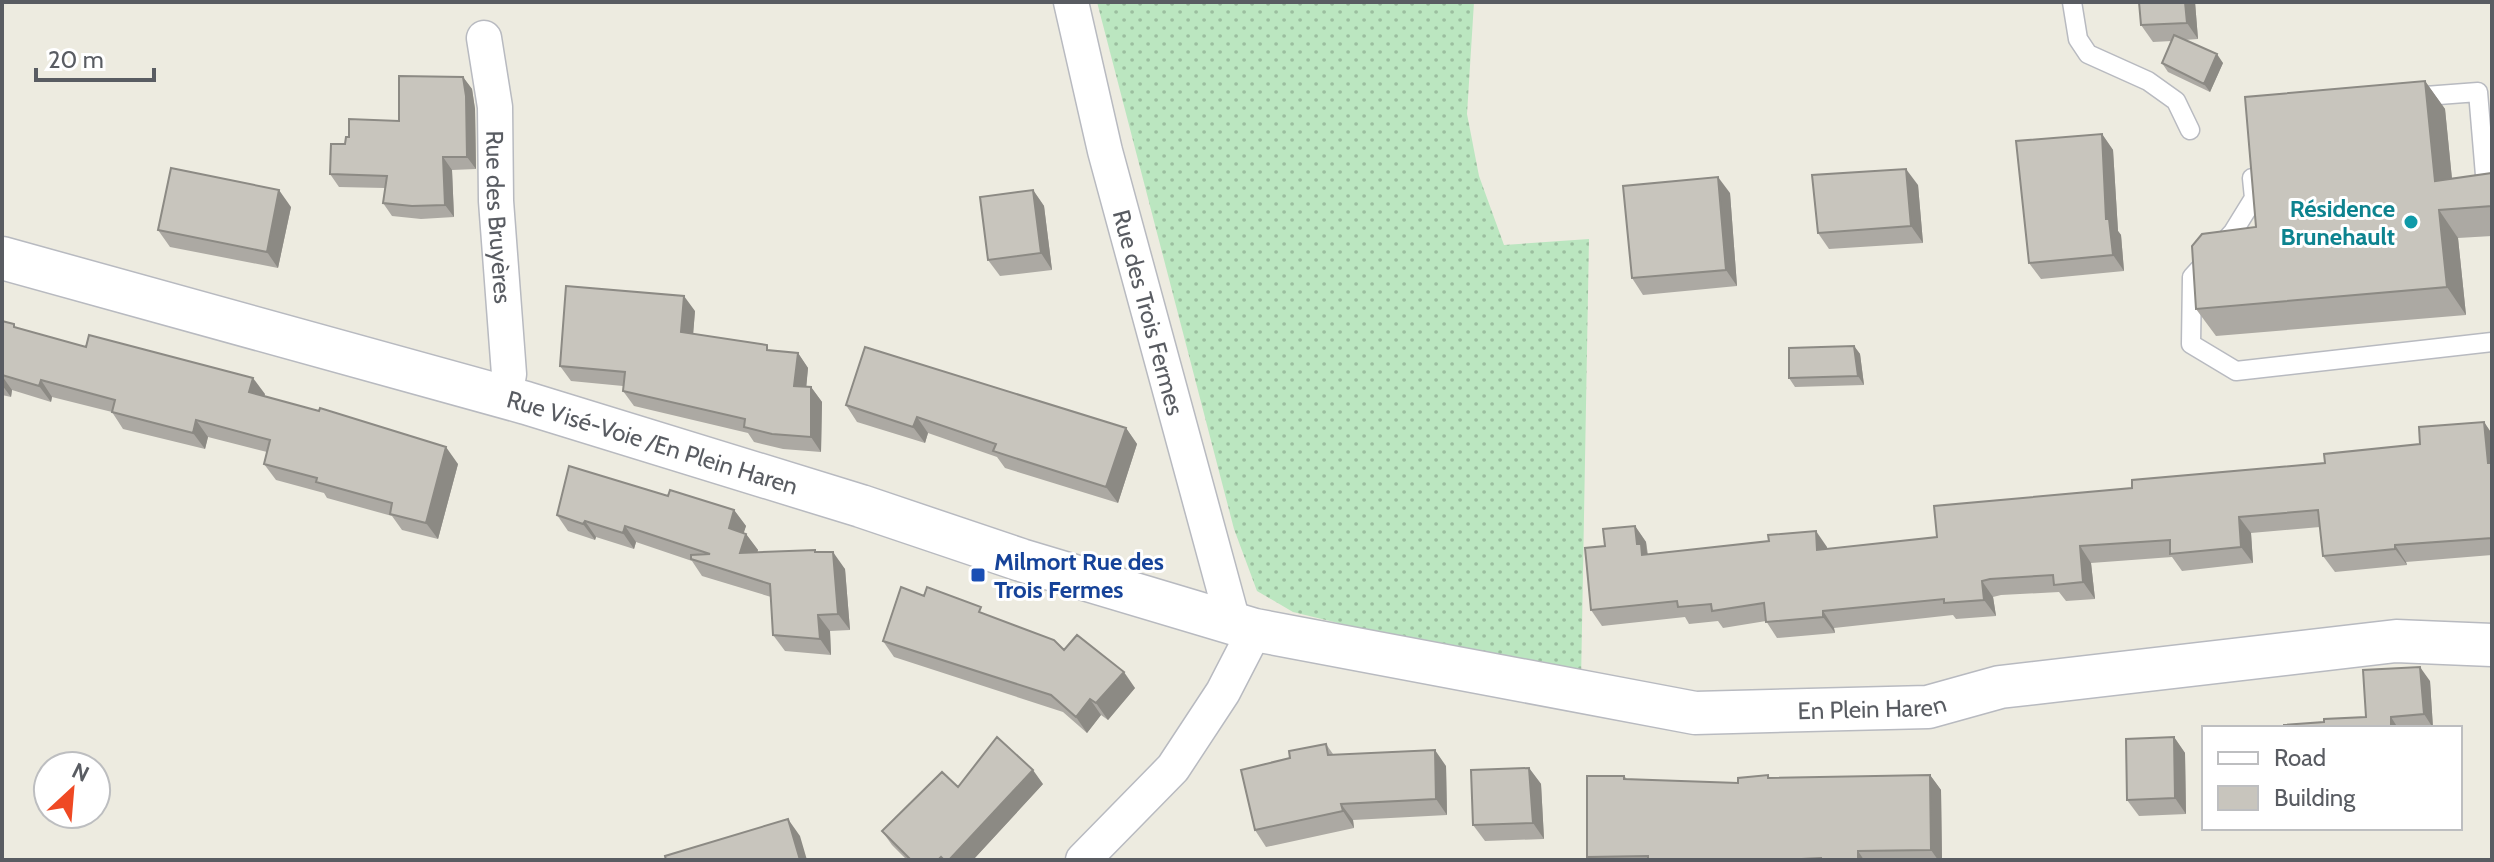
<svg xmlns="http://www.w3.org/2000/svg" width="2494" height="862" viewBox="0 0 2494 862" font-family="Cabin,sans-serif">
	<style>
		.grass { fill: url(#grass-dots) }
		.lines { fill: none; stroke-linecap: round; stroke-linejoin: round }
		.service-casing { stroke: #b8bac0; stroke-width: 21 }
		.minor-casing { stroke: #b8bac0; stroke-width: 37 }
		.tertiary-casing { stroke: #b8bac0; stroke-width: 45 }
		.service { stroke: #fff; stroke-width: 18 }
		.minor { stroke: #fff; stroke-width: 34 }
		.tertiary { stroke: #fff; stroke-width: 42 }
		.wall { fill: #aca9a3 }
		.shaded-wall { fill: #8c8a84 }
		.building { fill: #c8c5bd; stroke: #8c8a84; stroke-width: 2 }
		.culture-dot { fill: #0f9aa8; stroke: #fff; stroke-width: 3 }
		.transit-dot { fill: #1a4fb4; stroke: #fff; stroke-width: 3 }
		.labels { text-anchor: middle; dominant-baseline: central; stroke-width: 6; stroke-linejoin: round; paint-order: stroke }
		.culture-label { font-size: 24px; font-weight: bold; fill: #0d838f; stroke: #fff; text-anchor: end }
		.street-label { font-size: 24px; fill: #595c62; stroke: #fff }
		.transit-label { font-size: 24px; font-weight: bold; fill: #164399; stroke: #fff; text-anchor: start }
	</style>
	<defs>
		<pattern id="grass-dots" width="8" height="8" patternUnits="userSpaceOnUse" patternTransform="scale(2)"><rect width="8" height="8" fill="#bbe6c0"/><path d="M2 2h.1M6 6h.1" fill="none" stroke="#9bbe9f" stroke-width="1.8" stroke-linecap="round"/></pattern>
	</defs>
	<rect width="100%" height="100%" fill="#edebe0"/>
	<path class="grass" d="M1097 2H1474L1467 114 1479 176 1504 245 1589 239 1581 682 1293 612 1257 591 1234 529Z"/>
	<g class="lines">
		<defs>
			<path id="service" d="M2072 2 2078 39 2088 54 2148 81 2176 101 2190 130
				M2412 97 2478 92 2486 187
				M2252 178 2254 198 2233 232 2192 277 2191 344 2236 371 2492 342"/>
			<g id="minor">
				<path id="s1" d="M1071 2 1105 151 1233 622"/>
				<path id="s2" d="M484 38 495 107 496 201 509 374 505 397"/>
				<path d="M1083 860 1173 768 1223 692 1255 630"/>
			</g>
			<g id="tertiary">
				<path id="s3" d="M2 258 526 403 861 506 1021 560 1255 630 1695 713 1928 707 2000 687 2396 641 2492 645"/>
			</g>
		</defs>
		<use href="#service" class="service-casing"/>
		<use href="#minor" class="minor-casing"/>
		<use href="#tertiary" class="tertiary-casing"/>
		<use href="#service" class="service"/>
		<use href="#minor" class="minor"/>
		<use href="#tertiary" class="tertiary"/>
	</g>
	<path class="wall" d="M2195 2 2198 39 2184 40 2223 63 2210 92 2168 72 2162 63 2172 41 2153 42 2141 25Z
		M463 77 472 89 475 109 476 169 452 170 454 217 421 219 392 216 383 203 385 188 339 187 330 174 349 137 399 121Z
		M2425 81 2445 109 2452 179 2492 173V236L2458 238 2466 315 2216 336 2196 309 2256 227Z
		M2102 134 2113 150 2118 231 2121 235 2124 271 2041 279 2029 263Z
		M1918 185 1923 243 1829 249 1818 233Z
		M1033 190 1044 206 1052 270 1000 276 988 260Z
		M1730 193 1737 286 1643 295 1632 278Z
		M291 207 278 268 170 247 158 230Z
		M695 311 693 334 770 350 798 353 808 368 806 387H811L822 402 821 452 783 449 754 442 748 433 634 406 623 391V386L571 381 560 366Z
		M2 321 17 328 86 347 265 394 264 396 458 464 438 539 402 530 392 516 327 498 324 493 276 480 264 464 267 452 208 437 205 449 123 429 112 412 52 397 51 402 12 390 11 397 2 395Z
		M1854 346 1860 354 1864 385 1795 387 1789 378Z
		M846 405 1126 428 1137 444 1118 503 1005 468 997 457 928 433 925 443 857 422Z
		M2484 422 2492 434V555L2406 562 2407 565 2335 572 2323 556 2320 527 2251 533 2253 563 2182 571 2172 557 2091 563 2095 599 2066 601 2059 592 2001 595 1993 597 1996 616 1956 619 1953 615 1834 628 1835 633 1777 638 1766 621 1723 628 1718 621 1689 624 1685 617 1602 626 1591 610 1605 546 1635 526 1646 542 1648 554 1827 547V549L1937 537 2132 488 2325 463 2420 444Z
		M668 496 734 510 746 526 743 533 746 534 758 550 757 552H816L845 569 850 630 830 631 831 655 785 651 773 635 771 597 702 576 692 561 636 542 634 549 596 537 595 540 568 531 557 515Z
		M924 596 987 615 1064 650 1135 688 1108 720 1101 715 1087 733 1063 712 894 657 883 641Z
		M2430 681 2433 728H2284L2366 717Z
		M2174 737 2185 753 2186 814 2139 816 2127 800Z
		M1326 744 1333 754 1446 766 1447 815 1353 820 1354 828 1266 847 1255 830 1290 758Z
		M1529 768 1541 784 1544 839 1485 841 1473 825Z
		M1768 775 1770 778 1930 775 1941 790 1942 860H1589L1587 857 1624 776 1627 779 1738 783Z
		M1043 784 973 860H907L892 845 882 831 958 787Z"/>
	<path class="shaded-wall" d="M2185 2H2195L2198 39 2187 23Z
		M2217 54 2223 63 2210 92 2204 84Z
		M463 77 472 89 475 109 476 169 467 157Z
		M2425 81 2445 109 2455 209 2435 181Z
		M2102 134 2113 150 2118 231 2121 235 2124 271 2113 255 2106 219Z
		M443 157 452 170 454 217 445 205Z
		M1906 169 1918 185 1923 243 1911 226Z
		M1718 177 1730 193 1737 286 1726 270Z
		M279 190 291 207 278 268 267 252Z
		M1033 190 1044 206 1052 270 1041 253Z
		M2439 210 2458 238 2466 315 2447 287Z
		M684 296 695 311 692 348 681 332Z
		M1854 346 1860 354 1864 385 1858 376Z
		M798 353 808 368 805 401 794 386Z
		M2 376 12 390 11 397 2 385Z
		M253 378 265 394 261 408 249 392Z
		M41 380 52 397 51 402 39 386Z
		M811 387 822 402 821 452 811 437Z
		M917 417 928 433 925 443 913 427Z
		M196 420 208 437 205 449 193 433Z
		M2484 422 2492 434V468L2488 463Z
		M1126 428 1137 444 1118 503 1106 487Z
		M446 447 458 464 438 539 426 523Z
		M734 510 746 526 740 545 729 528Z
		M2239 517 2251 533 2253 563 2241 547Z
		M585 521 596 537 595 540 583 524Z
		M625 526 636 542 634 549 623 533Z
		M1635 526 1646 542 1647 553 1652 560 1642 555 1637 544Z
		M1816 531 1827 547 1829 566 1817 550Z
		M746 534 758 550 752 569 740 553Z
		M2395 545 2406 562 2407 565 2395 549Z
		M2080 546 2091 563 2095 599 2083 582Z
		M833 552 845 569 850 630 838 614Z
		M1982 581 1993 597 1996 616 1984 600Z
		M1823 611 1834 628 1835 633 1823 617Z
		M818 615 830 631 831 655 820 639Z
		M2420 667 2430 681 2433 728 2424 714Z
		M1124 672 1135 688 1108 720 1096 703Z
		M1090 699 1101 715 1087 733 1076 717Z
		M2391 717 2398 728H2391Z
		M2174 737 2185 753 2186 814 2175 798Z
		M1435 750 1446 766 1447 815 1436 799Z
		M1529 768 1541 784 1544 839 1533 823Z
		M1033 770 1043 784 973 860H949Z
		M1930 775 1941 790 1942 860H1938L1931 850Z
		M1341 804 1353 820 1354 828 1343 811Z
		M788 819 800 836 807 860H800Z
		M1858 851 1864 860H1858Z"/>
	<path class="building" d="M2139 2H2185L2187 23 2141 25Z
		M2174 35 2217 54 2204 84 2162 63Z
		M399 76 463 77 466 96 467 157H443L445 205 412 206 383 203 387 176 330 174 331 144H345L346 137H349V119L399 121Z
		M2425 81 2435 181 2492 173V206L2439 210 2447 287 2196 309 2192 246 2202 234 2256 227 2245 97Z
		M2102 134 2106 219H2109L2113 255 2029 263 2016 141Z
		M171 168 279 190 267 252 158 230Z
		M1906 169 1911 226 1818 233 1812 175Z
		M1718 177 1726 270 1632 278 1623 186Z
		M1033 190 1041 253 988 260 980 197Z
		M566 286 684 296 681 332 767 345V350L798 353 794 386 811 387V437L772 434 744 427 745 419 623 391 625 372 560 366Z
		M2 321 14 324V327L86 347 89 335 253 378 249 392 319 411 320 408 446 447 426 523 390 514 392 503 316 482 317 478 264 464 270 440 196 420 193 433 112 412 115 400 41 380 39 386 2 375Z
		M1854 346 1858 376 1789 378V348Z
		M865 347 1126 428 1106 487 993 451 996 444 917 417 913 427 846 405Z
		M2484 422 2488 463H2492V538L2395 545V549L2323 556 2318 510 2239 517 2241 547 2170 554V540L2080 546 2083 582 2054 585 2053 575 1990 579 1982 581 1984 600 1944 603V599L1823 611V617L1766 622 1764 603 1712 611 1711 604 1678 607 1677 601 1591 610 1585 548 1605 546 1603 529 1635 526 1637 544H1641L1642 555 1769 541 1768 535 1816 531 1817 550 1937 537 1934 506 2132 488V480L2325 463 2324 454 2420 444 2419 427Z
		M569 466 668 496 670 490 734 510 729 528 746 534 740 553 815 550V552H833L838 614 818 615 820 639 773 635 770 584 691 559V555L710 554 625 526 623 533 585 521 583 524 557 515Z
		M901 587 924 596 927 587 981 607 979 612 1054 640 1064 650 1077 635 1124 672 1096 703 1090 699 1076 717 1051 695 883 641Z
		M2420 667 2424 714 2391 717V728H2284V725L2324 722V719L2366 717 2363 670Z
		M997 737 1033 770 949 860H944L941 857 938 860H911L882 831 942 772 958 787Z
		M2174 737 2175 798 2127 800 2126 739Z
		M1326 744 1328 755 1435 750 1436 799 1341 804 1343 811 1255 830 1241 770 1290 758 1289 751Z
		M1529 768 1533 823 1473 825 1471 770Z
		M1768 775V778L1930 775 1931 850 1858 851V860H1821V858L1781 860H1648V856L1587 857V776H1624V779L1738 783V778Z
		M788 819 800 860H666L665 856Z"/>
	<circle class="culture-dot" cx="2411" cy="222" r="8"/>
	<rect class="transit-dot" x="970" y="567" width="16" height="16" rx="4"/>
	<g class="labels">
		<g class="culture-label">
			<text x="2395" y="208">Résidence<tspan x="2395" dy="28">Brunehault</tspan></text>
		</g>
		<g class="street-label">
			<text stroke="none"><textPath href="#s2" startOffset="180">Rue des Bruyères</textPath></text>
			<text stroke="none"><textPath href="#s1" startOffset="320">Rue des Trois Fermes</textPath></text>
			<text stroke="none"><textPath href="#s3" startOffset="676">Rue Visé-Voie /En Plein Haren</textPath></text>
			<text stroke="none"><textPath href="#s3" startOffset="1932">En Plein Haren</textPath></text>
		</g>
		<g class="transit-label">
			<text x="994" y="561">Milmort Rue des<tspan x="994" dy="28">Trois Fermes</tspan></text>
		</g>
	</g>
	<rect width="2494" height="862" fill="none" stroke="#595c62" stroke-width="8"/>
	<rect x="2202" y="726" width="260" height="104" fill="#ffffff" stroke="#bdbec0" stroke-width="2"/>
	<rect x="2218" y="752" width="40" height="12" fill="#ffffff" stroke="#bdbec0" stroke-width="2"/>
	<text x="2274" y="766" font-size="24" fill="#595c62">Road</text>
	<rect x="2218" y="786" width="40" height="24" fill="#c8c5bd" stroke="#bdbec0" stroke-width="2"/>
	<text x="2274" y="806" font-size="24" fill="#595c62">Building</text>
	<g transform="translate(72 790) rotate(26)"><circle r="38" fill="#ffffff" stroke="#bdbec0" stroke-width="2"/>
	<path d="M0-6L14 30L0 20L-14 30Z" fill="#ef4924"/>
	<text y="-12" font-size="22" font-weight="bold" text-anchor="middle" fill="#595c62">N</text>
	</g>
	<path d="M36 68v12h118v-12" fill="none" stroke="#595c62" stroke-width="4"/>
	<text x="48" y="68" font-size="24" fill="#595c62" stroke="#ffffff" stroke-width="6" paint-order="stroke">20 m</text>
</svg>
